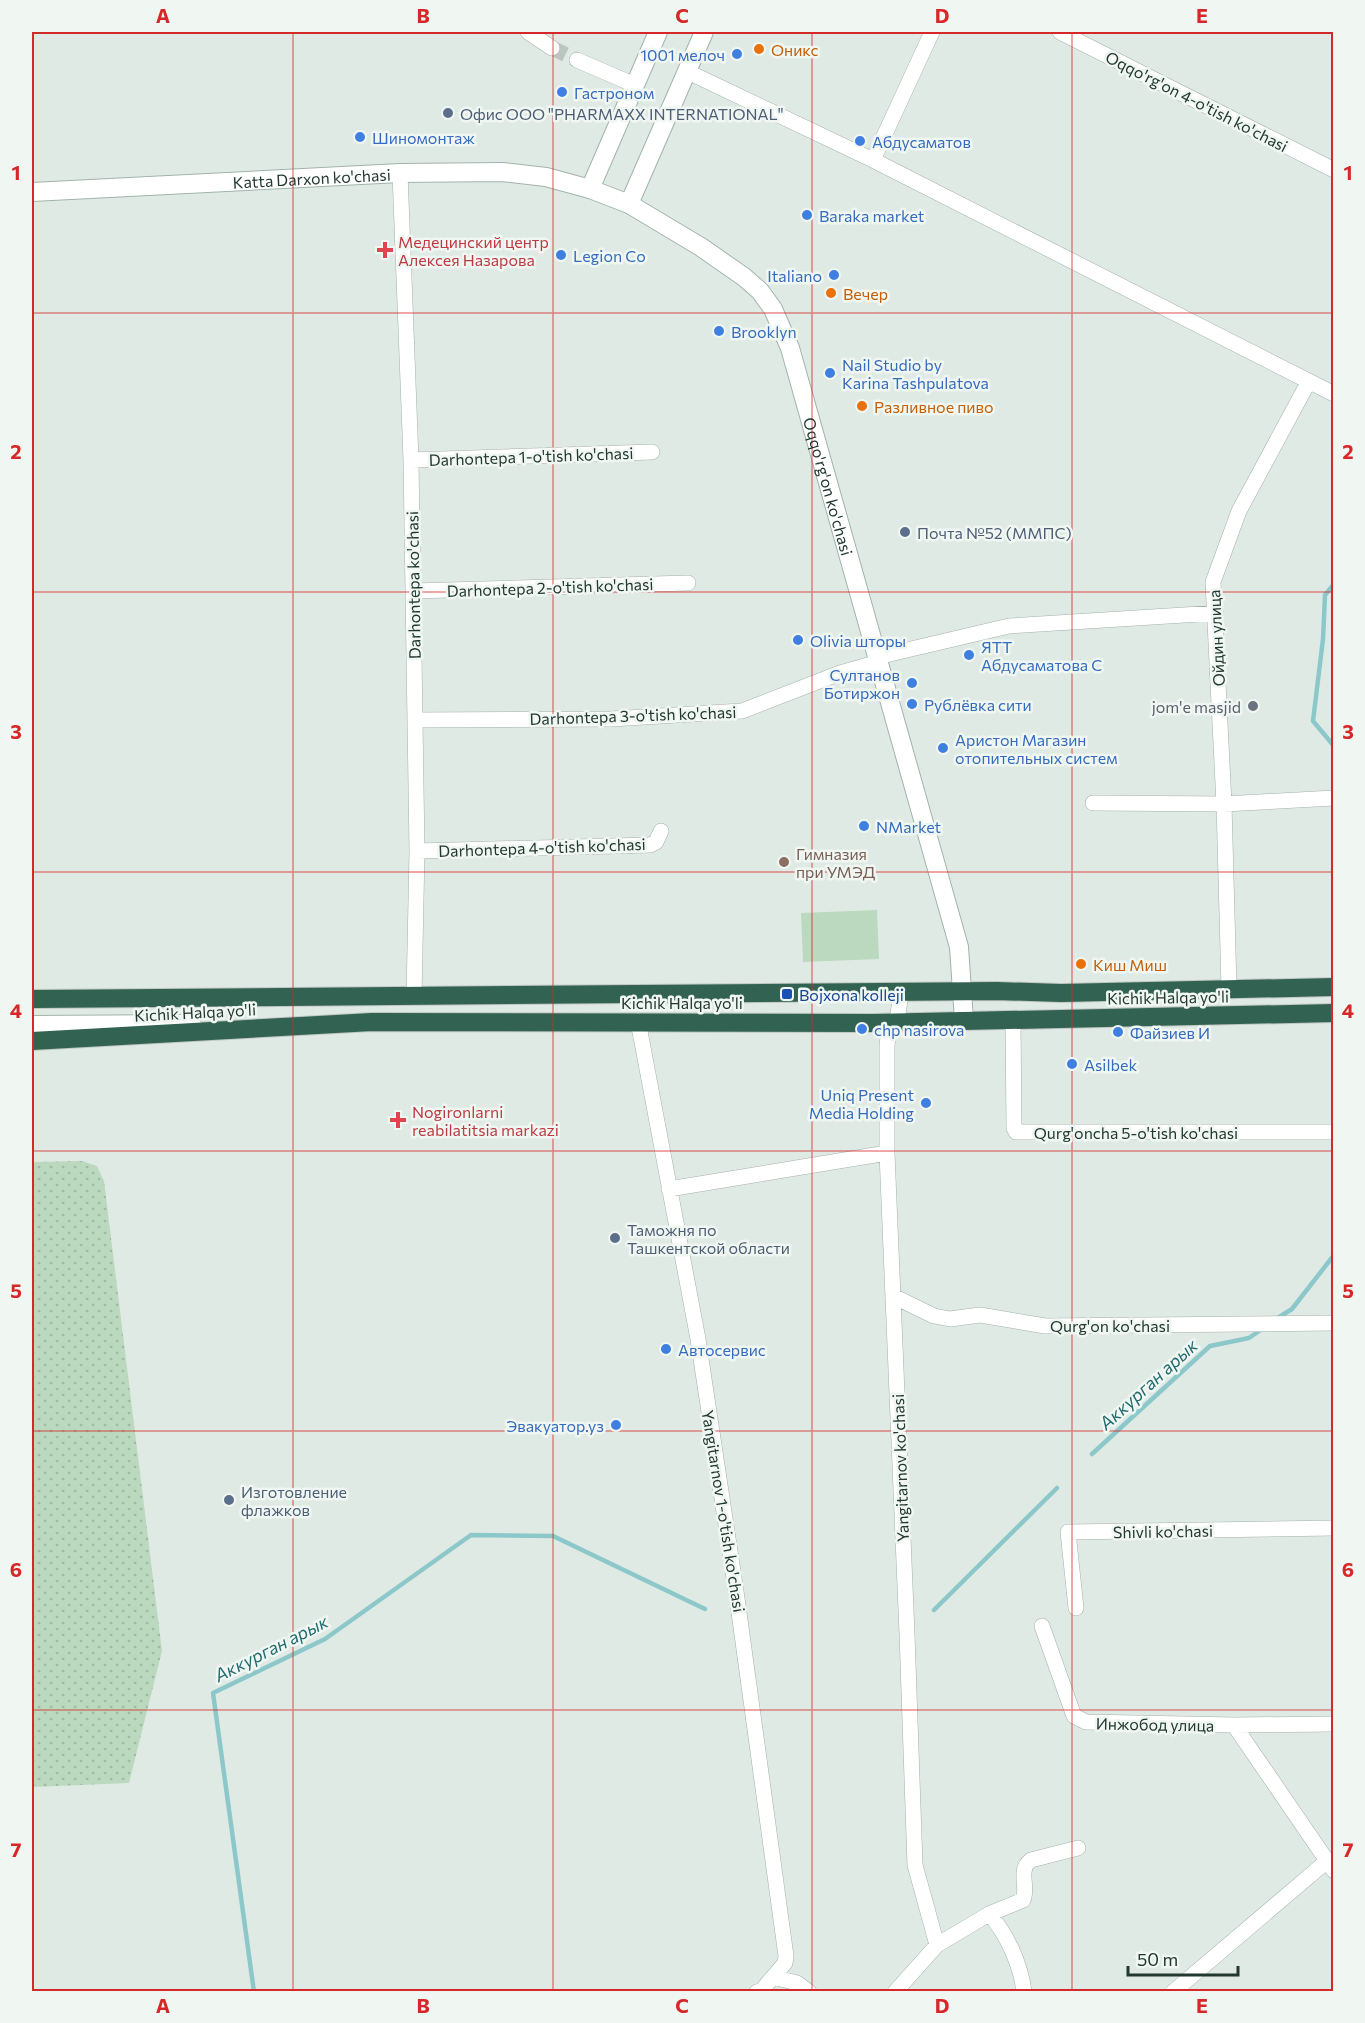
<svg xmlns="http://www.w3.org/2000/svg" width="1365" height="2023" viewBox="0 0 1365 2023" font-family="Commissioner,sans-serif">
	<style>
		.grass { fill: url(#grass-dots) }
		.green { fill: #bbd9bf }
		.lines { fill: none; stroke-linecap: round; stroke-linejoin: round }
		.stream { stroke: #8cc8ca; stroke-width: 4.5 }
		.street-tunnel { stroke: #bac6c0; stroke-width: 15; stroke-dasharray: 15 8; stroke-linecap: butt }
		.street-casing { stroke: #a3b1aa; stroke-width: 16 }
		.secondary-casing { stroke: #a0b4ab; stroke-width: 20 }
		.highway-casing { stroke: #c1c7c5; stroke-width: 20 }
		.street { stroke: #fff; stroke-width: 15 }
		.secondary { stroke: #fff; stroke-width: 18 }
		.highway { stroke: #316252; stroke-width: 18 }
		.grid { fill: none; stroke: #d62828; stroke-width: 1.5; stroke-opacity: 0.55 }
		.food-dot { fill: #e8710a; stroke: #f0f7f3; stroke-width: 2 }
		.shop-dot { fill: #3f7fe0; stroke: #f0f7f3; stroke-width: 2 }
		.service-dot { fill: #5c6f8a; stroke: #f0f7f3; stroke-width: 2 }
		.health-dot { fill: #e0444e; stroke: #f0f7f3; stroke-width: 2 }
		.worship-dot { fill: #6b7280; stroke: #f0f7f3; stroke-width: 2 }
		.education-dot { fill: #8d6e63; stroke: #f0f7f3; stroke-width: 2 }
		.transit-dot { fill: #1a4fb4; stroke: #f0f7f3; stroke-width: 2 }
		.labels { text-anchor: middle; dominant-baseline: central; stroke-width: 5; stroke-linejoin: round; paint-order: stroke }
		.food-label { font-size: 16px; fill: #c56008; stroke: #f0f7f3; text-anchor: start }
		.shop-label { font-size: 16px; fill: #366cbe; stroke: #f0f7f3; text-anchor: start }
		.street-label { font-size: 16px; fill: #223830; stroke: #f0f7f3 }
		.service-label { font-size: 16px; fill: #4e5e75; stroke: #f0f7f3; text-anchor: start }
		.health-label { font-size: 16px; fill: #be3a42; stroke: #f0f7f3; text-anchor: start }
		.worship-label { font-size: 16px; fill: #5b616d; stroke: #f0f7f3; text-anchor: end }
		.education-label { font-size: 16px; fill: #785e54; stroke: #f0f7f3; text-anchor: start }
		.transit-label { font-size: 16px; fill: #164399; stroke: #f0f7f3; text-anchor: start }
		.water-label { font-size: 18px; font-style: italic; fill: #226b6f; stroke: #f0f7f3 }
		.neatline { fill: none; stroke: #d62828; stroke-width: 2 }
		.grid-label { font-size: 20px; text-anchor: middle; font-weight: bold; fill: #d62828 }
	</style>
	<defs>
		<pattern id="grass-dots" width="8" height="8" patternUnits="userSpaceOnUse" patternTransform="scale(1.5)"><rect width="8" height="8" fill="#bbd9bf"/><path d="M2 2h.1M6 6h.1" fill="none" stroke="#a0bba4" stroke-width="1.8" stroke-linecap="round"/></pattern>
	</defs>
	<rect width="100%" height="100%" fill="#e0eae4"/>
	<path class="grass" d="M82 1161 97 1166 104 1181 162 1651 129 1783 32 1787V1162Z"/>
	<path class="green" d="M877 910 879 959 803 962 801 913Z"/>
	<g class="lines">
		<path class="stream" d="M1334 584 1325 595 1323 639 1313 721 1334 746
			M1276 1319 1292 1309 1334 1255
			M1092 1454 1210 1346 1249 1338 1262 1329
			M934 1610 1057 1488
			M254 1992 213 1693 325 1639 471 1535 553 1536 705 1609"/>
		<path class="street-tunnel" d="M552 48 577 60"/>
		<defs>
			<path id="street" d="M528 32 552 48
				M1060 32 1334 170
				M577 60 635 85
				M686 71 873 160 1334 394
				M873 160 932 32
				M400 173 411 460 413 591 417 851 414 997
				M411 460 652 452
				M413 591 688 583
				M877 657 1009 626 1216 613
				M415 720 611 719 742 711 840 673 879 662
				M1093 803 1224 804 1334 798
				M417 851 650 845 656 842 661 831
				M1229 988 1224 804 1213 582 1239 511 1309 381
				M901 992 897 1022 888 1036 887 1046V1153L907 1634 915 1865 937 1945
				M1013 1019 1014 1128 1016 1132H1334
				M638 1021 698 1339 737 1598 786 1956 785 1963 762 1990 757 1992
				M669 1189 887 1153
				M893 1296 934 1316 950 1319 980 1315 1045 1326 1334 1323
				M1076 1608 1068 1532 1334 1528
				M1042 1626 1074 1716 1086 1722 1234 1725 1334 1724
				M1234 1725 1334 1871
				M989 1914C1007 1934 1021 1965 1024 1992
				M773 1977 797 1983 809 1992
				M895 1992 937 1945 989 1914 1023 1900C1029 1887 1017 1870 1031 1860L1078 1848
				M1173 1992 1327 1861"/>
			<g id="secondary">
				<path d="M590 189 658 32"/>
				<path id="s1" d="M32 192 400 173 502 172 546 177 590 189 629 204 701 247 744 277 760 291 773 309 790 348 959 947 964 1020"/>
				<path d="M629 204 704 32"/>
				<path d="M32 1025 192 1024"/>
			</g>
			<path id="highway" d="M32 999 997 991 1061 993 1334 987
				M32 1041 372 1022 874 1023 1334 1013"/>
		</defs>
		<use href="#street" class="street-casing"/>
		<use href="#secondary" class="secondary-casing"/>
		<use href="#highway" class="highway-casing"/>
		<use href="#street" class="street"/>
		<use href="#secondary" class="secondary"/>
		<use href="#highway" class="highway"/>
	</g>
	<path class="grid" d="M293 32V1992M553 32V1992M812 32V1992M1072 32V1992M32 313H1334M32 592H1334M32 872H1334M32 1151H1334M32 1431H1334M32 1710H1334"/>
	<g class="food-dot">
		<circle cx="759" cy="49" r="6"/>
		<circle cx="831" cy="293" r="6"/>
		<circle cx="862" cy="406" r="6"/>
		<circle cx="1081" cy="964" r="6"/>
	</g>
	<g class="shop-dot">
		<circle cx="737" cy="54" r="6"/>
		<circle cx="562" cy="92" r="6"/>
		<circle cx="360" cy="137" r="6"/>
		<circle cx="860" cy="141" r="6"/>
		<circle cx="807" cy="215" r="6"/>
		<circle cx="561" cy="255" r="6"/>
		<circle cx="834" cy="275" r="6"/>
		<circle cx="719" cy="331" r="6"/>
		<circle cx="830" cy="373" r="6"/>
		<circle cx="798" cy="640" r="6"/>
		<circle cx="969" cy="655" r="6"/>
		<circle cx="912" cy="683" r="6"/>
		<circle cx="912" cy="704" r="6"/>
		<circle cx="943" cy="748" r="6"/>
		<circle cx="864" cy="826" r="6"/>
		<circle cx="862" cy="1029" r="6"/>
		<circle cx="1118" cy="1032" r="6"/>
		<circle cx="1072" cy="1064" r="6"/>
		<circle cx="926" cy="1103" r="6"/>
		<circle cx="666" cy="1349" r="6"/>
		<circle cx="616" cy="1425" r="6"/>
	</g>
	<g class="service-dot">
		<circle cx="448" cy="113" r="6"/>
		<circle cx="905" cy="532" r="6"/>
		<circle cx="615" cy="1238" r="6"/>
		<circle cx="229" cy="1500" r="6"/>
	</g>
	<g class="health-dot">
		<path d="M382 241h6v6h6v6h-6v6h-6v-6h-6v-6h6z"/>
		<path d="M395 1111h6v6h6v6h-6v6h-6v-6h-6v-6h6z"/>
	</g>
	<circle class="worship-dot" cx="1253" cy="706" r="6"/>
	<circle class="education-dot" cx="784" cy="862" r="6"/>
	<rect class="transit-dot" x="781" y="988" width="12" height="12" rx="3"/>
	<g class="labels">
		<g class="food-label">
			<text x="771" y="49">Оникс</text>
			<text x="843" y="293">Вечер</text>
			<text x="874" y="406">Разливное пиво</text>
			<text x="1093" y="964">Киш Миш</text>
		</g>
		<g class="shop-label">
			<text x="725" y="54" text-anchor="end">1001 мелоч</text>
			<text x="574" y="92">Гастроном</text>
			<text x="372" y="137">Шиномонтаж</text>
			<text x="872" y="141">Абдусаматов</text>
			<text x="819" y="215">Baraka market</text>
			<text x="573" y="255">Legion Co</text>
			<text x="822" y="275" text-anchor="end">Italiano</text>
			<text x="731" y="331">Brooklyn</text>
			<text x="842" y="364">Nail Studio by<tspan x="842" dy="18">Karina Tashpulatova</tspan></text>
			<text x="810" y="640">Olivia шторы</text>
			<text x="981" y="646">ЯТТ<tspan x="981" dy="18">Абдусаматова С</tspan></text>
			<text x="900" y="674" text-anchor="end">Султанов<tspan x="900" dy="18">Ботиржон</tspan></text>
			<text x="924" y="704">Рублёвка сити</text>
			<text x="955" y="739">Аристон Магазин<tspan x="955" dy="18">отопительных систем</tspan></text>
			<text x="876" y="826">NMarket</text>
			<text x="874" y="1029">chp nasirova</text>
			<text x="1130" y="1032">Файзиев И</text>
			<text x="1084" y="1064">Asilbek</text>
			<text x="914" y="1094" text-anchor="end">Uniq Present<tspan x="914" dy="18">Media Holding</tspan></text>
			<text x="678" y="1349">Автосервис</text>
			<text x="604" y="1425" text-anchor="end">Эвакуатор.уз</text>
		</g>
		<g class="street-label">
			<text transform="translate(1197 101) rotate(27)">Oqqo'rg'on 4-o'tish ko'chasi</text>
			<text stroke="none"><textPath href="#s1" startOffset="280">Katta Darxon ko'chasi</textPath></text>
			<text transform="translate(531 456) rotate(-2)">Darhontepa 1-o'tish ko'chasi</text>
			<text stroke="none"><textPath href="#s1" startOffset="968">Oqqo'rg'on ko'chasi</textPath></text>
			<text transform="translate(413 585) rotate(-91)">Darhontepa ko'chasi</text>
			<text transform="translate(550 587) rotate(-2)">Darhontepa 2-o'tish ko'chasi</text>
			<text transform="translate(1216 638) rotate(-93)">Ойдин улица</text>
			<text transform="translate(633 715) rotate(-2)">Darhontepa 3-o'tish ko'chasi</text>
			<text transform="translate(542 847) rotate(-2)">Darhontepa 4-o'tish ko'chasi</text>
			<text transform="translate(1168 997) rotate(-1)">Kichik Halqa yo'li</text>
			<text x="682" y="1002">Kichik Halqa yo'li</text>
			<text transform="translate(195 1012) rotate(-3)">Kichik Halqa yo'li</text>
			<text x="1136" y="1132">Qurg'oncha 5-o'tish ko'chasi</text>
			<text x="1110" y="1325">Qurg'on ko'chasi</text>
			<text transform="translate(900 1468) rotate(-92)">Yangitarnov ko'chasi</text>
			<text transform="translate(724 1511) rotate(81)">Yangitarnov 1-o'tish ko'chasi</text>
			<text transform="translate(1163 1531) rotate(-1)">Shivli ko'chasi</text>
			<text transform="translate(1155 1724) rotate(1)">Инжобод улица</text>
		</g>
		<g class="service-label">
			<text x="460" y="113">Офис ООО "PHARMAXX INTERNATIONAL"</text>
			<text x="917" y="532">Почта №52 (ММПС)</text>
			<text x="627" y="1229">Таможня по<tspan x="627" dy="18">Ташкентской области</tspan></text>
			<text x="241" y="1491">Изготовление<tspan x="241" dy="18">флажков</tspan></text>
		</g>
		<g class="health-label">
			<text x="398" y="241">Медецинский центр<tspan x="398" dy="18">Алексея Назарова</tspan></text>
			<text x="412" y="1111">Nogironlarni<tspan x="412" dy="18">reabilatitsia markazi</tspan></text>
		</g>
		<g class="worship-label">
			<text x="1241" y="706">jom'e masjid</text>
		</g>
		<g class="education-label">
			<text x="796" y="853">Гимназия<tspan x="796" dy="18">при УМЭД</tspan></text>
		</g>
		<g class="transit-label">
			<text x="799" y="994">Bojxona kolleji</text>
		</g>
		<g class="water-label">
			<text transform="translate(1148 1384) rotate(-42)">Аккурган арык</text>
			<text transform="translate(271 1648) rotate(-27)">Аккурган арык</text>
		</g>
	</g>
	<rect width="1365" height="2023" fill="none" stroke="#f0f7f3" stroke-width="66"/>
	<path d="M1128 1966v9h110v-9" fill="none" stroke="#223830" stroke-width="3"/>
	<text x="1137" y="1966" font-size="18" fill="#223830" stroke="#f0f7f3" stroke-width="4.5" paint-order="stroke">50 m</text>
	<rect x="33" y="33" width="1299" height="1957" class="neatline"/>
	<g class="grid-label">
		<text x="163" y="23">A</text>
		<text x="423" y="23">B</text>
		<text x="682" y="23">C</text>
		<text x="942" y="23">D</text>
		<text x="1202" y="23">E</text>
		<text x="16" y="180">1</text>
		<text x="1348" y="180">1</text>
		<text x="16" y="459">2</text>
		<text x="1348" y="459">2</text>
		<text x="16" y="739">3</text>
		<text x="1348" y="739">3</text>
		<text x="16" y="1018">4</text>
		<text x="1348" y="1018">4</text>
		<text x="16" y="1298">5</text>
		<text x="1348" y="1298">5</text>
		<text x="16" y="1577">6</text>
		<text x="1348" y="1577">6</text>
		<text x="16" y="1857">7</text>
		<text x="1348" y="1857">7</text>
		<text x="163" y="2013">A</text>
		<text x="423" y="2013">B</text>
		<text x="682" y="2013">C</text>
		<text x="942" y="2013">D</text>
		<text x="1202" y="2013">E</text>
	</g>
</svg>
